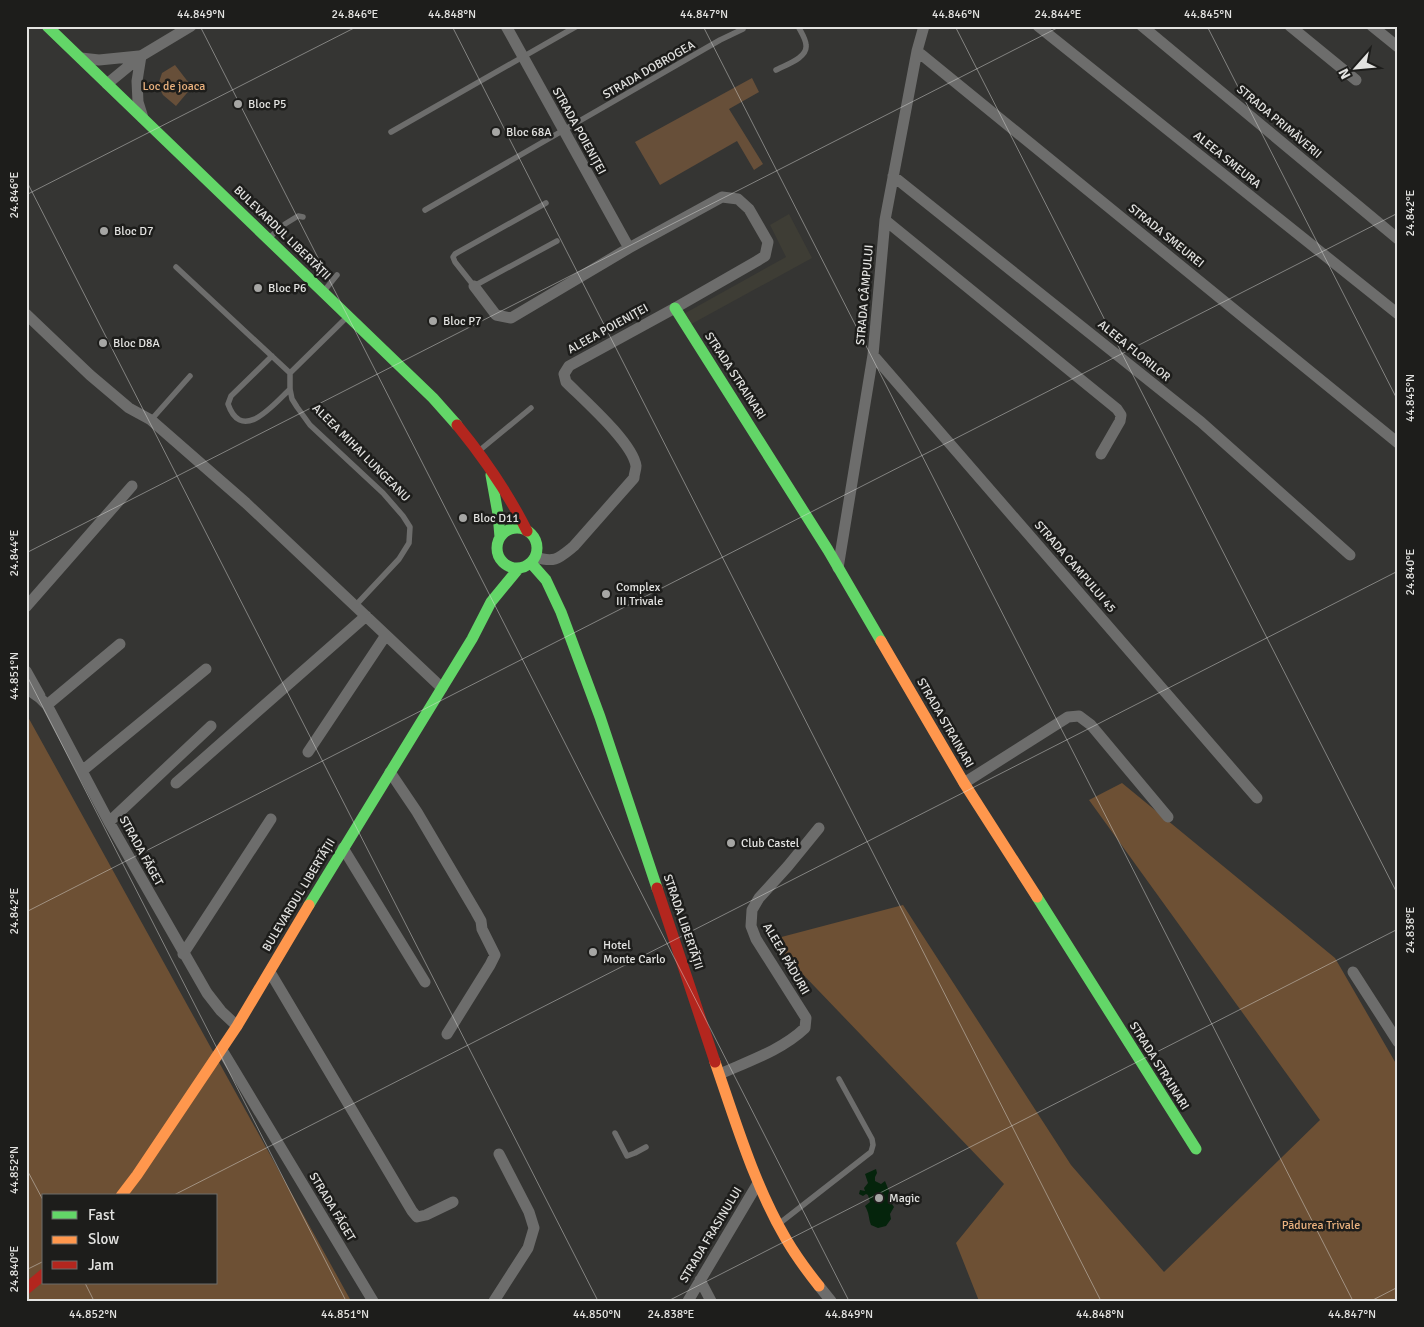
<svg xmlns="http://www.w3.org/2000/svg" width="1424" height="1327" viewBox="0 0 1424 1327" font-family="Signika,sans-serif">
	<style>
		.built { fill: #3e3d35 }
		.green { fill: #674f39 }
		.forest { fill: #6d5034; fill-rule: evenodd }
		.water { fill: #05240c }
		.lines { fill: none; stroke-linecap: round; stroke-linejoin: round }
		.lane { stroke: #6d6d6c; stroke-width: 5.5 }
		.street { stroke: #6d6d6c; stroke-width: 11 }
		.fast { stroke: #63d668; stroke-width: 11 }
		.slow { stroke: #ff974d; stroke-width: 11 }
		.jam { stroke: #b3261e; stroke-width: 11 }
		.ticks { fill: none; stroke: #e3e3e1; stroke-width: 1; stroke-opacity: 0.45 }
		.poi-dot { fill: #a6a6a4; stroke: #1d1d1b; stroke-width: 2 }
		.labels { text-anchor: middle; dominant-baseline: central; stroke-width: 5; stroke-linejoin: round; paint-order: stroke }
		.street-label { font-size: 12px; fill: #e3e3e1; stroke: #1d1d1b }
		.park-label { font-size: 12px; fill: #ebb27e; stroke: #1d1d1b }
		.poi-label { font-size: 12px; fill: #e3e3e1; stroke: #1d1d1b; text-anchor: start }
		.neatline { fill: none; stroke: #e3e3e1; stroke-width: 2 }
		.ticks-label { font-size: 12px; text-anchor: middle; fill: #e3e3e1 }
	</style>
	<rect width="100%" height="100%" fill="#353533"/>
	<path class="built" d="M789 214 812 258 686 327 680 316 786 257 770 225Z"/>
	<path class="green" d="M175 65 192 87 176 106 163 95 158 85 162 73Z
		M752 78 759 92 729 109 763 164 754 170 737 141 660 185 635 142Z"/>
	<path class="forest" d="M26 716 28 717 351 1301H26ZM44 1196H216V1283H44Z
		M1122 783 1335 958 1398 1067V1301H979L956 1243 1004 1184 770 940 903 905 1071 1165 1164 1272 1320 1120 1089 800Z"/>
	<path class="water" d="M876 1169 877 1173 875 1177V1181L881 1184 885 1181 889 1191V1200L894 1207 890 1214 891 1219 886 1226 878 1228 871 1225C868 1217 870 1215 865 1206L870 1202 868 1195 866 1194 863 1196 859 1194 860 1190 865 1191 864 1188 868 1183 865 1174Z"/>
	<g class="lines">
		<path class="lane" d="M776 70C785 65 808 58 806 45 806 39 801 32 798 26
			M391 132 577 26
			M546 203 455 254 453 257 455 262 474 286 557 241
			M425 210 720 40 743 29 741 26
			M270 237 285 224 298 216 303 217
			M176 267 290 373
			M324 291 337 275
			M346 318 290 373V389L292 399 297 407 310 425 383 493 403 516 410 527 409 543 399 559 355 606
			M272 356 231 396 228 404C242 444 274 404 290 389
			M151 420 190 376
			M480 450 531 408
			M615 1133 627 1156 635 1153 646 1147
			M780 1223 871 1152 873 1145 872 1139 839 1079"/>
		<path class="street" d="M506 26 629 248
			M1038 26 1398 314
			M1142 26 1398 239
			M1290 26 1356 80
			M1372 26 1398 47
			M917 51 1398 443
			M141 56 137 81 138 102 143 118
			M81 58 99 60 139 56
			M107 84 141 56 191 26
			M893 176 1201 422 1350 555
			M885 220 1117 409 1121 415 1120 421 1101 454
			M474 286 496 315 511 318 629 248 722 197 738 199 749 209 768 242 765 256 757 261 675 308 569 366 564 374 566 382C584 400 633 443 636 466 636 470 634 474 634 478L574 546C558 559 555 563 535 557
			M26 314 90 375 129 408 151 420 246 503 442 688
			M873 355 1257 798
			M838 568 873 355 885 220 917 51 924 26
			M26 607 132 486
			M26 671 40 696
			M26 688 40 698 47 705 109 822 207 993 221 1011 237 1026
			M47 705 120 644
			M308 752 386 635
			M82 771 206 669
			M390 772 417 812 476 912 481 921 482 929 495 955 490 965 447 1034
			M176 783 366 616
			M964 783 1068 717 1079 716 1091 725 1168 817
			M109 822 211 726
			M343 848 425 982
			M183 954 271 819
			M270 972 412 1211 417 1217 426 1215 453 1202
			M1353 972 1398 1042
			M222 1050 373 1301
			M720 1074C749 1061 782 1050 805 1028L806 1018 756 939 751 926 752 910 759 898 788 866 819 828
			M700 1280 711 1301
			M819 1286 831 1301
			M494 1301 528 1248 534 1228 529 1212 499 1154
			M688 1301 758 1183"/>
		<path class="fast" d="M47 26 433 398 457 425
			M675 308 828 550 881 641
			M491 475 498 514 500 537
			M497 548a20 20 0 1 1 40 0a20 20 0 1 1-40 0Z
			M531 563 546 580 561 612 600 717 657 888
			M1037 897 1196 1149
			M309 905 472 639 491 602 519 568"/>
		<path class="slow" d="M881 641 964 783 1037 897
			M715 1062C736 1123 754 1184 786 1239 796 1256 807 1271 819 1286
			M121 1196 137 1175 237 1026 309 905"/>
		<path class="jam" d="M457 425C484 458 508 493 527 531
			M657 888 715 1062
			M26 1289 44 1274"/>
	</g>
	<path class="ticks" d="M200 26 849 1301M452 26 1101 1301M703 26 1353 1301M955 26 1398 895M1207 26 1398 401M26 180 598 1301M26 195 358 26M26 553 1061 26M26 674 346 1301M26 912 1398 213M26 1168 44 1202M172 1196 1398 571M26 1270 44 1261M85 1283 94 1301M668 1301 1398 929M1371 1301 1398 1287"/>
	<g class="poi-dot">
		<circle cx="238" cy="104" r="5"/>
		<circle cx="496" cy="132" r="5"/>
		<circle cx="104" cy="231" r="5"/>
		<circle cx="258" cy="288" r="5"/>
		<circle cx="433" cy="321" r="5"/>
		<circle cx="103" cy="343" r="5"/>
		<circle cx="463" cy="518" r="5"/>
		<circle cx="606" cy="594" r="5"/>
		<circle cx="731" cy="843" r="5"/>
		<circle cx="593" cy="952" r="5"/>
		<circle cx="879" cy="1198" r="5"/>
	</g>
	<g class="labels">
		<g class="street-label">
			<text transform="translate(649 70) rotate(-30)">STRADA DOBROGEA</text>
			<text transform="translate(1279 122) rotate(40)">STRADA PRIMĂVERII</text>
			<text transform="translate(579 131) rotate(61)">STRADA POIENIȚEI</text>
			<text transform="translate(1227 160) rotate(39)">ALEEA SMEURA</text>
			<text transform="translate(282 233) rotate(44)">BULEVARDUL LIBERTĂȚII</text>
			<text transform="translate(1166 236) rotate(39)">STRADA SMEUREI</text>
			<text transform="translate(865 295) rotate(-85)">STRADA CÂMPULUI</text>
			<text transform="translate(608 329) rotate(-29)">ALEEA POIENIȚEI</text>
			<text transform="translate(1134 351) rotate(39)">ALEEA FLORILOR</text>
			<text transform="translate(735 376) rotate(57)">STRADA STRAINARI</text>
			<text transform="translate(361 453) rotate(45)">ALEEA MIHAI LUNGEANU</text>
			<text transform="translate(1075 567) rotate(49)">STRADA CAMPULUI 45</text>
			<text transform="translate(945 723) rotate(60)">STRADA STRAINARI</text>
			<text transform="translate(141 851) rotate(61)">STRADA FĂGET</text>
			<text transform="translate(299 895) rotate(-59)">BULEVARDUL LIBERTĂȚII</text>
			<text transform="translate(683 922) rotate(71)">STRADA LIBERTĂȚII</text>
			<text transform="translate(786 959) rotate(60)">ALEEA PĂDURII</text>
			<text transform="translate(1159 1066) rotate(58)">STRADA STRAINARI</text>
			<text transform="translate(332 1207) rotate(59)">STRADA FĂGET</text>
			<text transform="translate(711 1235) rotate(-59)">STRADA FRASINULUI</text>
		</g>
		<g class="park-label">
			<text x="174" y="86">Loc de joaca</text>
			<text x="1321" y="1225">Pădurea Trivale</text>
		</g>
		<g class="poi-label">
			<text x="248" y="104">Bloc P5</text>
			<text x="506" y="132">Bloc 68A</text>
			<text x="114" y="231">Bloc D7</text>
			<text x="268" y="288">Bloc P6</text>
			<text x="443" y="321">Bloc P7</text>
			<text x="113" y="343">Bloc D8A</text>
			<text x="473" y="518">Bloc D11</text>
			<text x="616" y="587">Complex<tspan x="616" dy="14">III Trivale</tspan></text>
			<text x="741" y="843">Club Castel</text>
			<text x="603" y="945">Hotel<tspan x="603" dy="14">Monte Carlo</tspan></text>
			<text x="889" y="1198">Magic</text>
		</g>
	</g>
	<rect width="1424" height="1327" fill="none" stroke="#1d1d1b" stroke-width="55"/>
	<rect x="42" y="1194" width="175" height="90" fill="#1d1d1b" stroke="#6c6c6a"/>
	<rect x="52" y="1211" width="25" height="8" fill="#63d668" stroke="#6c6c6a"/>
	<text x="88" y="1220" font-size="15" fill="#e3e3e1">Fast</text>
	<rect x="52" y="1236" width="25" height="8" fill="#ff974d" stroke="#6c6c6a"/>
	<text x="88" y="1244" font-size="15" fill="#e3e3e1">Slow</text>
	<rect x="52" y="1261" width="25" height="8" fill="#b3261e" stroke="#6c6c6a"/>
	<text x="88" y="1270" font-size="15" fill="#e3e3e1">Jam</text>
	<g transform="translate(1356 68) rotate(243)" stroke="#1d1d1b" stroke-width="4" paint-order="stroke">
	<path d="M0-4L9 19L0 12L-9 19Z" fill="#e3e3e1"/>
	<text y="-8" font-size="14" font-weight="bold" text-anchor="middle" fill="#e3e3e1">N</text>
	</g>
	<rect x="28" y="28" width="1368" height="1272" class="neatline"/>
	<g class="ticks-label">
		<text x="201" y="18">44.849°N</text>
		<text x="355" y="18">24.846°E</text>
		<text x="452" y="18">44.848°N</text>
		<text x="704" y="18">44.847°N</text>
		<text x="956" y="18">44.846°N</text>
		<text x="1058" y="18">24.844°E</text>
		<text x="1208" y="18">44.845°N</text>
		<text transform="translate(14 195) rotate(-90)" y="4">24.846°E</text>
		<text transform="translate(1410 213) rotate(-90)" y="4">24.842°E</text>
		<text transform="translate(1410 398) rotate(-90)" y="4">44.845°N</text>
		<text transform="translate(14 553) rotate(-90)" y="4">24.844°E</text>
		<text transform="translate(1410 572) rotate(-90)" y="4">24.840°E</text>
		<text transform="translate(14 676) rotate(-90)" y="4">44.851°N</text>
		<text transform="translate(14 911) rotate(-90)" y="4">24.842°E</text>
		<text transform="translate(1410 930) rotate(-90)" y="4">24.838°E</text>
		<text transform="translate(14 1170) rotate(-90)" y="4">44.852°N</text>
		<text transform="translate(14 1269) rotate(-90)" y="4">24.840°E</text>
		<text x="93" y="1318">44.852°N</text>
		<text x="345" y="1318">44.851°N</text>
		<text x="597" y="1318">44.850°N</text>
		<text x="671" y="1318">24.838°E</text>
		<text x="849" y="1318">44.849°N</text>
		<text x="1100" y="1318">44.848°N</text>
		<text x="1352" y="1318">44.847°N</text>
	</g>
</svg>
